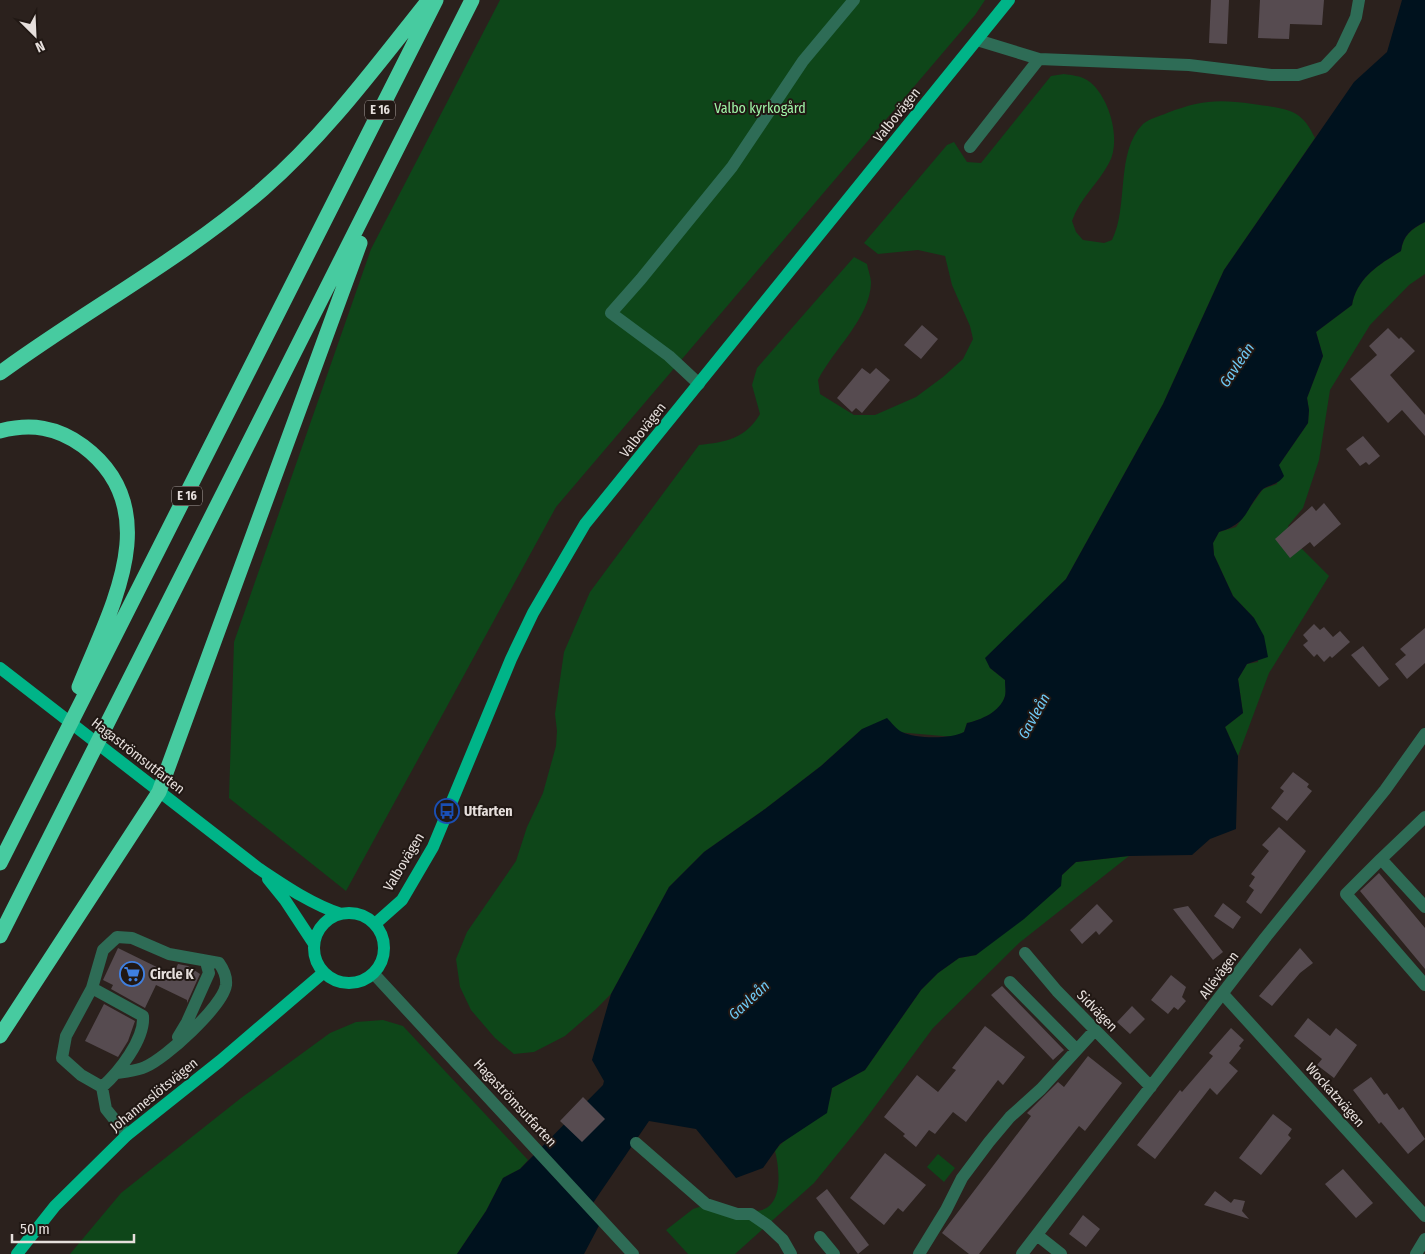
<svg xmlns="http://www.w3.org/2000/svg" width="1425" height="1254" viewBox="0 0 1425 1254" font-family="'Fira Sans Condensed',sans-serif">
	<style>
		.green { fill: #0e4619 }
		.water { fill: #00121e }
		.building { fill: #564b50 }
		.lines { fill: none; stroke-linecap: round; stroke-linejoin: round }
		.minor { stroke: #2e6c56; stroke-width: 12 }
		.major { stroke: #00b488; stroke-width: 12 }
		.highway { stroke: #47cba0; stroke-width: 15 }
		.labels { text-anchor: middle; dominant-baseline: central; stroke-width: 4; stroke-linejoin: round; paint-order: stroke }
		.shield { fill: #211814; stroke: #aba3a0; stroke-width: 1 }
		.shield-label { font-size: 12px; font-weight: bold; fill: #e6dfdc }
		.park-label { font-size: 14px; fill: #9ff5a7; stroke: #211814 }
		.street-label { font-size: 14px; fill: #e6dfdc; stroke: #211814 }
		.poi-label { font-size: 14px; font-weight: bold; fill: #e6dfdc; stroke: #211814; text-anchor: start }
		.water-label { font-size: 15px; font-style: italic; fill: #6fcaf6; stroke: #211814 }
	</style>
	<rect width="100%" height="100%" fill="#2b211d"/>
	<path class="green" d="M500 0H985L975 15 556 507 346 891 229 798 234 642 371 249Z
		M1064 74C1071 75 1081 76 1087 80 1109 94 1122 140 1109 163 1098 184 1080 198 1072 221L1076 232 1083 240 1104 243 1112 240C1129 207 1115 152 1143 124 1149 119 1160 116 1167 113 1201 100 1218 99 1253 104 1285 109 1301 107 1315 138L1224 270 1163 404 1066 579 986 658 990 668 1005 680C1005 685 1007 692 1005 696 1001 712 981 720 967 723L964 732 954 737 862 729 821 766 765 809 704 852 669 887 611 994 595 1010 565 1036 534 1052 514 1054 495 1038 471 1010 460 987 456 959 467 932 516 861 527 827 543 793 556 746 557 731 555 714 564 652 590 592 699 445C726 442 745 439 760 414L752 385 757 368 854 257 867 264C868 270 871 277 871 283 870 318 833 350 818 380L820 394 854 415H875L916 397 943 377 963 359 973 339 970 326 952 285 945 256 918 250 878 254 864 243 947 145 954 142 967 162 981 163 1051 76Z
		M1425 222V274L1409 285 1370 325 1330 390 1319 460 1303 508 1288 526 1300 547 1329 576 1269 673 1238 756 1225 727 1243 713 1238 679 1247 664 1258 662 1254 618 1233 596 1214 555 1213 543 1219 532 1236 527 1263 489 1277 484 1279 465 1308 423 1309 410 1307 398 1323 356 1316 332 1352 305C1357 278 1378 265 1401 251 1403 236 1411 229 1425 222Z
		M1129 856 1019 943 933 1028 862 1124 814 1183 735 1254H688L666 1230 693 1209 714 1202C723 1208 732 1208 743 1209 748 1210 757 1212 762 1210 784 1203 779 1167 775 1151 794 1126 829 1124 832 1088L865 1070 921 990 938 973 959 958 976 955 1076 862Z
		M383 1020 403 1026 528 1160 520 1169 503 1178 486 1211 457 1254H70L121 1193 241 1098 330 1033 356 1022Z
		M938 1154 955 1168 944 1182 927 1167Z"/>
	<path class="water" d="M1402 0H1425V222C1411 229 1403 235 1401 251 1378 265 1357 278 1352 305L1316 332 1323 356 1307 398 1309 410 1308 423 1279 465 1284 476C1276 487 1267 484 1261 491 1244 512 1248 523 1219 532L1213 543 1214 555 1233 596 1254 618 1264 636 1268 657 1247 664 1238 679 1243 713 1225 727 1238 756 1236 829 1210 839 1192 855 1129 856 1076 862 1062 875 1061 886 1024 919 976 955 959 958 938 973 921 990 865 1070 832 1088 827 1113 780 1144 763 1168 736 1178 696 1129 649 1121 591 1206 602 1220 584 1254H457L486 1211 503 1178 520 1169 603 1085 604 1081 592 1060 611 994 669 887 704 852 765 809 821 766 862 729 887 718C891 722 897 730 902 732 916 739 951 739 964 732L967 723C981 720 1000 712 1005 696 1006 692 1005 685 1005 680L990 668 985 658 1066 579 1163 404 1224 270 1354 82 1387 52Z"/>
	<path class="building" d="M1211 0H1229L1227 44 1209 43Z
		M1260 0H1324L1322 25 1290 24 1289 39 1258 38Z
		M922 325 938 339 921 359 904 345Z
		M1388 328 1399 339 1401 337 1415 351 1390 375 1425 415V436L1402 410 1388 423 1350 379 1377 355 1369 346Z
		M862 368 870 374 876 368 890 380 862 413 856 408 852 412 837 398Z
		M1363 436 1380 456 1369 465 1366 462 1360 466 1346 449Z
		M1324 503 1341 524 1314 547 1310 542 1290 558 1275 539 1312 506 1316 511Z
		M1314 624 1320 630 1324 627 1333 637 1340 631 1350 642 1332 658 1330 656 1324 662 1317 654 1314 657 1303 645 1308 641 1303 635Z
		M1425 628V663L1407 679 1395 664 1406 655 1400 649Z
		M1363 646 1389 679 1379 687 1351 655Z
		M1293 772 1309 784 1307 787 1312 791 1287 821 1271 808 1284 791 1280 788Z
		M1279 827 1306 851 1261 914 1246 902 1254 890 1249 886 1255 877 1251 874 1269 851 1262 845Z
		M1379 873 1425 928V969L1360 891Z
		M1223 903 1241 917 1233 929 1214 916Z
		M1097 904 1113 921 1099 935 1096 931 1082 944 1070 930Z
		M1188 906 1223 952 1213 960 1173 909Z
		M118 948 173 975 178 964 188 966 200 974 187 1003V1000L156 985 145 1008 111 989 113 985 103 980Z
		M1300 948 1313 963 1300 973 1272 1006 1259 996Z
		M1171 975 1186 987 1182 997 1186 1001 1178 1010 1174 1007 1168 1014 1151 1000Z
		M1002 986 1064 1050 1053 1060 991 995Z
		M104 1004 135 1021 128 1041 118 1057 85 1041Z
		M1132 1006 1145 1019 1130 1034 1117 1022Z
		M1308 1018 1330 1036 1336 1028 1357 1045 1334 1078 1317 1065 1322 1059 1294 1036Z
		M985 1026 1025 1057 1003 1085 998 1080 966 1122 953 1112 935 1134 929 1130 916 1147 903 1136 905 1134 884 1117 917 1075 938 1092 956 1070 952 1068Z
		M1231 1028 1244 1040 1239 1046 1241 1048 1229 1063 1238 1071 1217 1095 1210 1088 1155 1159 1137 1145 1180 1090 1182 1092 1213 1056 1209 1053Z
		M1088 1056 1122 1083 1085 1131 1079 1126 979 1254H969L942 1233 1031 1116 1027 1113 1058 1082 1064 1087Z
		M1371 1077 1384 1095 1387 1093 1399 1110 1403 1107 1425 1139 1408 1154 1381 1122 1379 1124 1353 1090Z
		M583 1097 605 1119 582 1142 560 1121Z
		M1273 1114 1292 1129 1288 1135 1291 1138 1261 1175 1239 1158Z
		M885 1153 926 1185 903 1212 898 1208 884 1225 850 1198Z
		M1343 1169 1373 1203 1356 1218 1325 1184Z
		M827 1189 869 1245 858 1254 816 1198Z
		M1215 1191 1231 1203 1234 1199 1245 1201 1242 1211 1249 1219 1204 1205Z
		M1083 1215 1100 1229 1086 1247 1069 1234Z"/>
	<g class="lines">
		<path class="minor" d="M977 40 1039 59 1189 65 1271 75H1298L1324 67 1341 49 1356 17 1359 0
			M970 147 1039 59
			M699 384 669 356 611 313 641 279 732 167 803 61 854 0
			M1425 817 1381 859 1425 907
			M1381 859 1346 894 1425 985
			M1025 953 1057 991 1151 1087
			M374 974 633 1254
			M1010 982 1076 1049
			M92 988 103 950 117 937 132 938 169 954 219 963C224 970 227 976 226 985 223 1006 165 1059 145 1067 137 1071 127 1071 118 1073
			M1223 994 1425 1216
			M178 1037 187 1022 209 973 206 962
			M102 1087 81 1075 62 1058 66 1036 92 988 143 1016C145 1039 119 1072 102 1087L106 1109 127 1135
			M636 1143 706 1204 737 1214H751L767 1225 783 1240 791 1254
			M1037 1235 1061 1254
			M820 1237 834 1254
			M919 1254 946 1210 962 1178 989 1142 1010 1117 1041 1089 1095 1030
			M1022 1254 1265 938 1385 790 1425 734
			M1416 1254 1425 1239"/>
		<path class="major" d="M0 668 258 868C285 886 311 904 341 914
			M268 879 285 900 314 944
			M314 948a35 35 0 1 1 70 0a35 35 0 1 1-70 0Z
			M375 924 402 900 433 847 511 659 533 613 585 524 1009 0
			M17 1254 55 1206 127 1135 220 1061 323 973"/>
		<path class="highway" d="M0 373C86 310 182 259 263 189 326 134 376 66 428 1
			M0 431C31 423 57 427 83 446 169 510 109 611 79 687
			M0 863 436 0
			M0 936 472 0
			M0 1036 159 792 360 243"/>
	</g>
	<defs>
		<symbol id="bus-ring" viewBox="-11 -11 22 22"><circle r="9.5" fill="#211814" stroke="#1a4fb4" stroke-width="1.5"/><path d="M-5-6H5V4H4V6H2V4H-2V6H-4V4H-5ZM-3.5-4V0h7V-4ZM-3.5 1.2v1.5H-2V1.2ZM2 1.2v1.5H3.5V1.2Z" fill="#1a4fb4"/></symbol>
		<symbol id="supermarket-ring" viewBox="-11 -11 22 22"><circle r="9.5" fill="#211814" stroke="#3f7fe0" stroke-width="1.5"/><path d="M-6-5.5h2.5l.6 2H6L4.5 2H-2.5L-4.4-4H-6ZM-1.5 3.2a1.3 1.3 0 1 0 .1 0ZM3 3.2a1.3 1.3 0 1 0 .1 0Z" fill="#3f7fe0"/></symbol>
	</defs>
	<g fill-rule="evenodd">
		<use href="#bus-ring" x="433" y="797" width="28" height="28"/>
		<use href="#supermarket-ring" x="118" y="960" width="28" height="28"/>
	</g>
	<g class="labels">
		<g class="shield">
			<rect x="365" y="100.5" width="30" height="19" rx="4"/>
			<rect x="172" y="486.5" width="30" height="19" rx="4"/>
		</g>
		<g class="shield-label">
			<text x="380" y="110">E 16</text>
			<text x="187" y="496">E 16</text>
		</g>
		<g class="park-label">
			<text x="760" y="108">Valbo kyrkogård</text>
		</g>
		<g class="street-label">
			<text transform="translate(897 115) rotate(-51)">Valbovägen</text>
			<text transform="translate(643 430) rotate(-52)">Valbovägen</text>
			<text transform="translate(138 756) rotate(38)">Hagaströmsutfarten</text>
			<text transform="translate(404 862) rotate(-59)">Valbovägen</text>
			<text transform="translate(1219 975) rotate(-53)">Allévägen</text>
			<text transform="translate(1097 1011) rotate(46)">Sidvägen</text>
			<text transform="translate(154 1095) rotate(-39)">Johanneslötsvägen</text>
			<text transform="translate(1335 1095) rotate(48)">Wockatzvägen</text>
			<text transform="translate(515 1103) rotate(47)">Hagaströmsutfarten</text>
		</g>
		<g class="poi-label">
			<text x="464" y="811">Utfarten</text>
			<text x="150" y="974">Circle K</text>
		</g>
		<g class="water-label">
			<text transform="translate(1237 365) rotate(-56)">Gavleån</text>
			<text transform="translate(1034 716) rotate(-61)">Gavleån</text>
			<text transform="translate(749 1000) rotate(-43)">Gavleån</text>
		</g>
	</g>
	<g transform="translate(35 35) rotate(156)" stroke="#211814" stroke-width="4" paint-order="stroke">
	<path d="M0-4L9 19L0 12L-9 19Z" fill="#e6dfdc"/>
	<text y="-8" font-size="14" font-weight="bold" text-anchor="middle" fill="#e6dfdc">N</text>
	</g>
	<path d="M12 1234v8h122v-8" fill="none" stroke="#e6dfdc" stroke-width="2.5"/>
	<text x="20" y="1234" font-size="15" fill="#e6dfdc" stroke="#211814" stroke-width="4" paint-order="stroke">50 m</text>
</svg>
